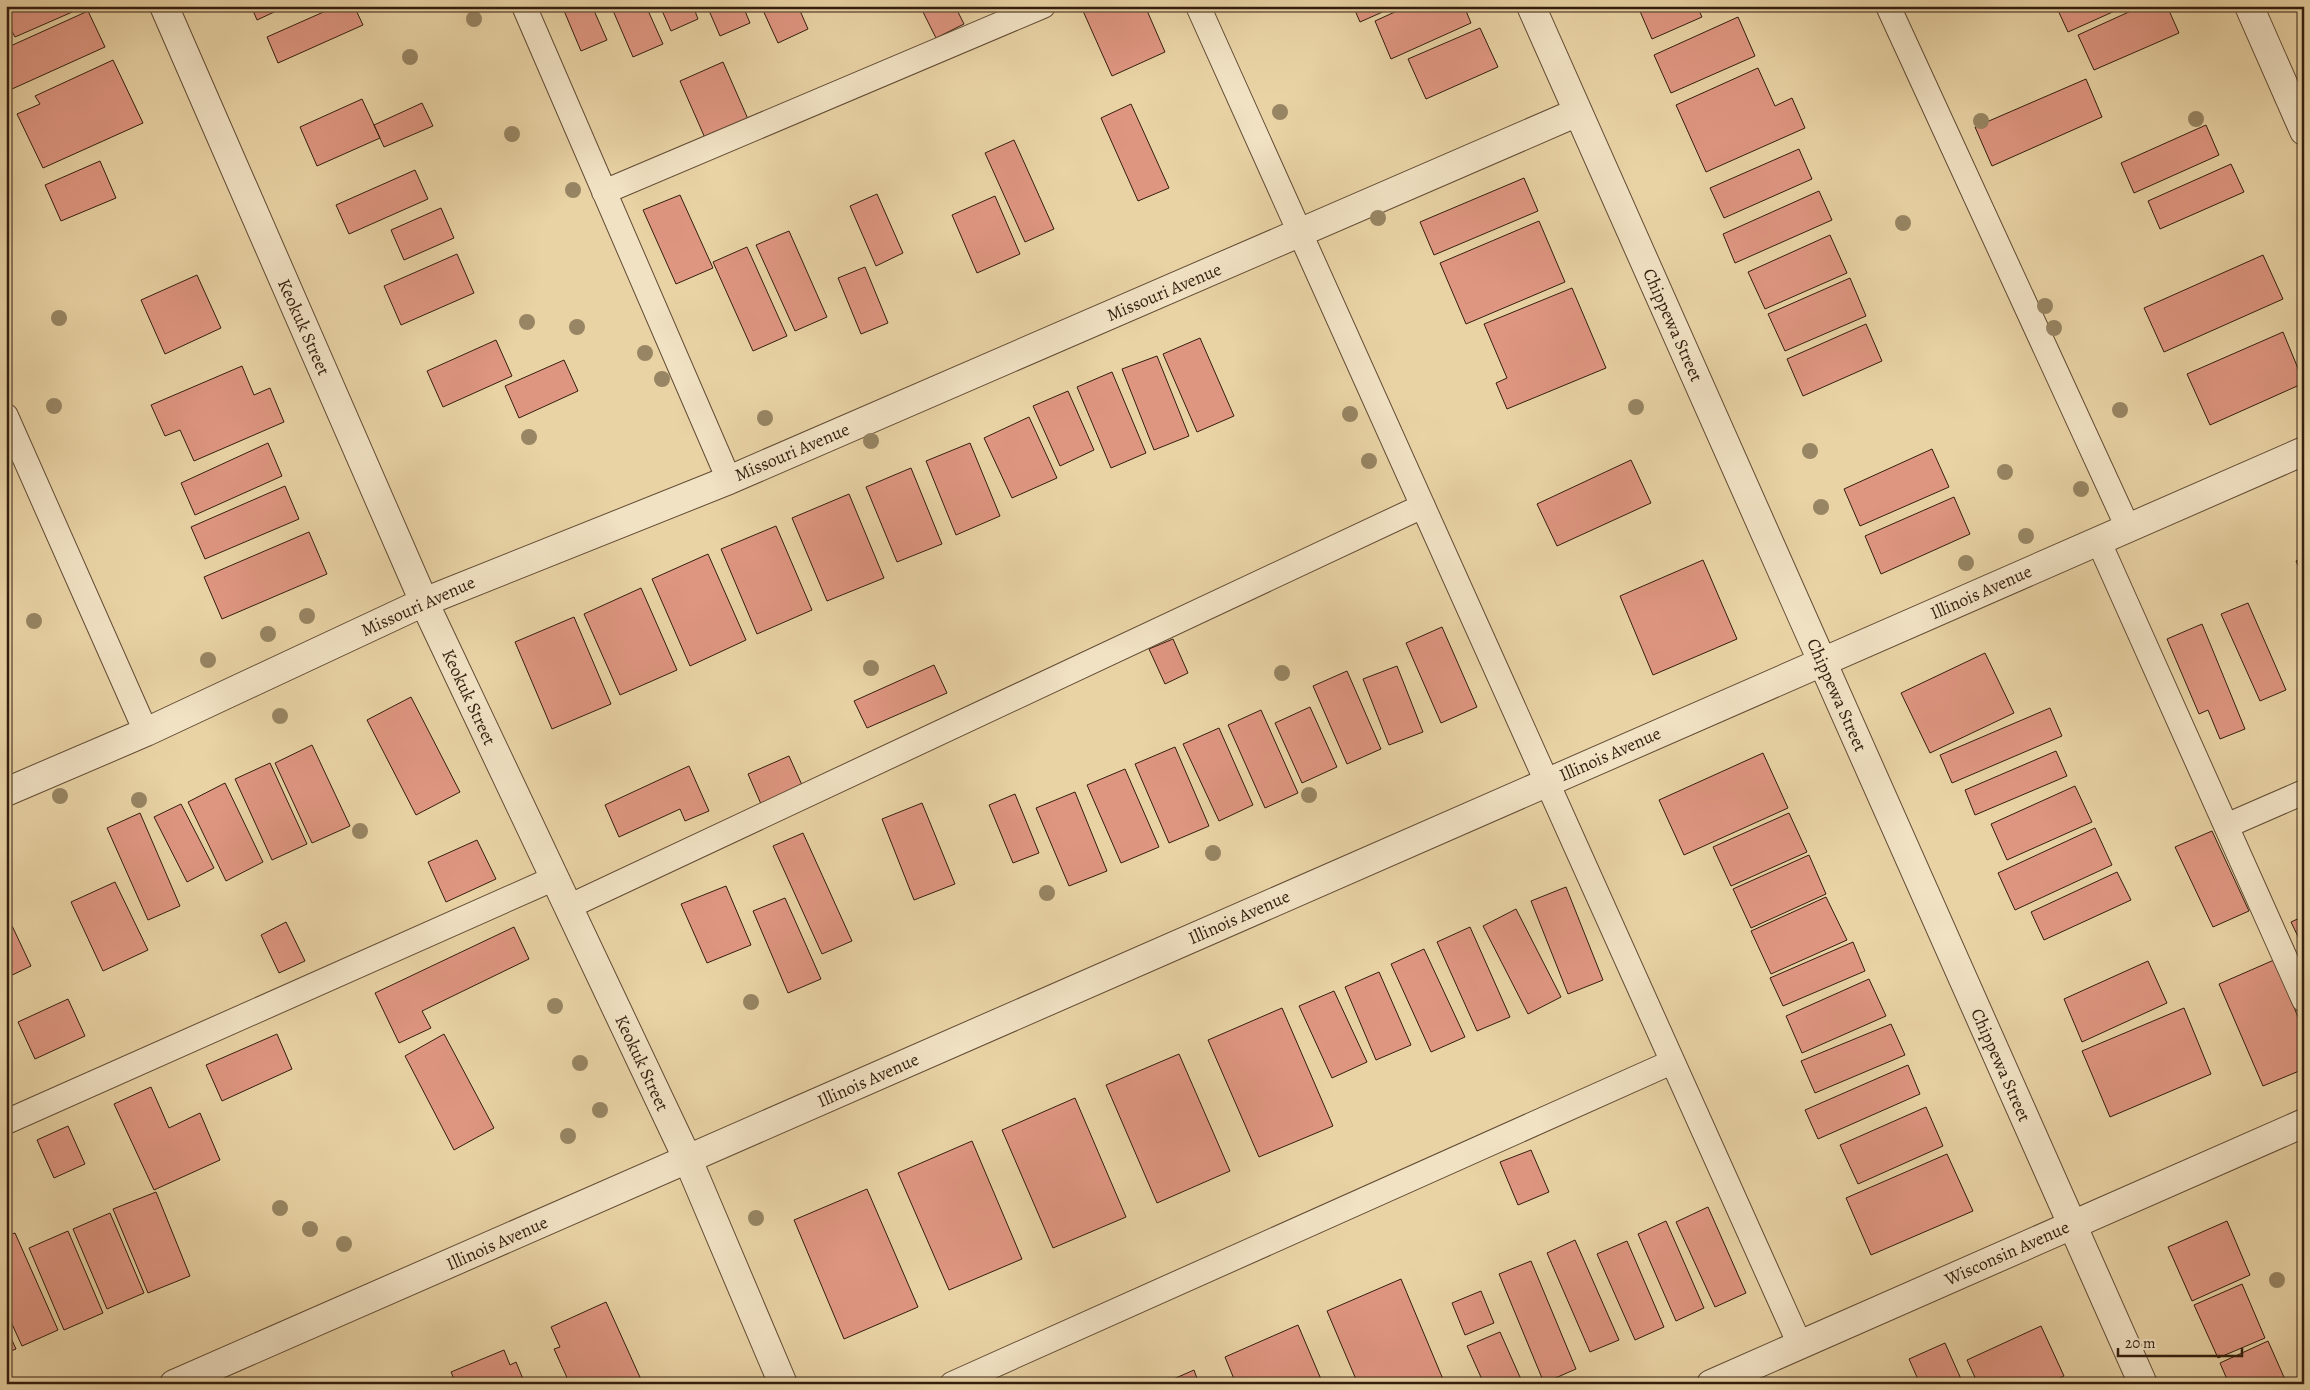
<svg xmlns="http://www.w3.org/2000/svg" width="2310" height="1390" viewBox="0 0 2310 1390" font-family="Alegreya,serif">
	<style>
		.building { fill: #df9681; stroke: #341e0e }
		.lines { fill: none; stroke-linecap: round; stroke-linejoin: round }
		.service-casing { stroke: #614b34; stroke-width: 26 }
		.minor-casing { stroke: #614b34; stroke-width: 30 }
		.service { stroke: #f1e2c4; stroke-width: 24 }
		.minor { stroke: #f1e2c4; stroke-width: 28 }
		.tree { fill: #978563 }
		.labels { text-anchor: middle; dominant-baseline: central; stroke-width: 4; stroke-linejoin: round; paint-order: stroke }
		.street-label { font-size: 18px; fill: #341e0e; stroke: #f1e2c4 }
	</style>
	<rect width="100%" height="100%" fill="#e9d3a5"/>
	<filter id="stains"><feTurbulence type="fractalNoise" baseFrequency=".004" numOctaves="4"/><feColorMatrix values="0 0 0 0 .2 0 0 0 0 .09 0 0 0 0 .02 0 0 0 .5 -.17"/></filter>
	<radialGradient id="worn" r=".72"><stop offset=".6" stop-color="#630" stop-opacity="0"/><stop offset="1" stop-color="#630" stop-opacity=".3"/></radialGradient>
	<path class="building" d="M6 6H86L15 37 6 20Z
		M251 6H287L257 20Z
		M337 6H354L363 25 278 63 267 37Z
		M562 6H592L607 40 581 51Z
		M611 6H646L663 44 633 57Z
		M660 6H693L698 19 671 31Z
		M707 6H743L750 23 720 36Z
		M761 6H798L808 29 778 43Z
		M819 6H831L821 10Z
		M920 6H955L964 24 936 38Z
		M1094 6H1145L1165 52 1112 76 1083 11Z
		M1353 6H1396L1360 22Z
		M1408 6H1464L1471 23 1391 59 1375 21Z
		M1646 6H1697L1702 17 1652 39 1639 9Z
		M2056 6H2126L2068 32Z
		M2142 6H2167L2179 33 2094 70 2078 35Z
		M88 11 105 47 12 89 6 75V48Z
		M1738 17 1755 56 1671 93 1654 55Z
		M1480 28 1498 67 1426 99 1408 59Z
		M113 60 143 123 43 168 17 114 40 104 35 96Z
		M723 62 748 119 705 138 680 81Z
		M1758 68 1775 106 1792 98 1805 128 1706 172 1676 105Z
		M2086 79 2102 117 1992 166 1975 127Z
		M362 99 380 138 317 166 300 127Z
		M422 103 433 126 384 147 374 125Z
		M1131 104 1169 188 1138 201 1101 118Z
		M2206 125 2219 155 2134 193 2121 163Z
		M1014 140 1054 229 1025 242 985 153Z
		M1799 149 1812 179 1724 218 1710 188Z
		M100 161 116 198 61 221 45 185Z
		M2231 164 2244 192 2160 229 2148 201Z
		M415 170 428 199 349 234 336 205Z
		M1524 178 1538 211 1434 255 1420 222Z
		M1819 191 1832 220 1735 263 1723 234Z
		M877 194 903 253 876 266 850 206Z
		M680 195 713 268 676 284 643 210Z
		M995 196 1020 254 977 273 952 215Z
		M441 208 454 238 404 260 391 230Z
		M1539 221 1565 282 1466 324 1440 263Z
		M789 231 827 317 795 331 756 245Z
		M1830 235 1847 273 1765 309 1748 272Z
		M747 247 787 336 753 351 713 262Z
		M457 254 474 293 401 325 384 286Z
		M2263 255 2283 299 2164 352 2144 308Z
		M865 267 888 323 861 334 838 278Z
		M197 275 221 328 165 354 141 300Z
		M1850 278 1866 316 1785 351 1768 314Z
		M1572 288 1606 368 1507 409 1496 383 1507 378 1484 324Z
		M1866 324 1882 361 1803 396 1787 359Z
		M2283 332 2304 383 2210 425 2187 374Z
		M1200 338 1234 416 1197 432 1163 354Z
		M496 340 512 376 443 407 427 371Z
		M1157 356 1189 436 1154 450 1122 369Z
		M564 360 578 391 519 418 505 386Z
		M242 366 254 395 270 388 284 422 194 461 180 430 165 436 151 405Z
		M1112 372 1146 453 1111 468 1077 387Z
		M1068 391 1094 450 1060 466 1033 406Z
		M1029 417 1057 478 1012 498 984 438Z
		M268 443 282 476 195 515 181 483Z
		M970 443 1000 516 956 535 926 461Z
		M1932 449 1949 487 1860 526 1844 489Z
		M1631 460 1651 503 1557 546 1537 504Z
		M911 468 942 544 897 562 866 487Z
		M285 486 299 519 205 559 191 527Z
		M849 494 884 578 827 601 792 518Z
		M1954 497 1970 534 1881 574 1865 536Z
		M776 526 812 610 757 634 721 549Z
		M309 532 327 574 222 619 204 577Z
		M708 554 746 640 690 666 652 579Z
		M2304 558V578L2296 561Z
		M1703 560 1737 639 1653 675 1620 596Z
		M641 588 677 670 620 695 584 614Z
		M2248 603 2286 690 2260 701 2221 614Z
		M574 617 611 704 552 729 515 642Z
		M2202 624 2245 729 2220 739 2208 710 2199 714 2167 639Z
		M1442 627 1477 707 1441 723 1406 643Z
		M1173 639 1188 673 1165 684 1149 649Z
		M1985 653 2014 713 1930 753 1901 693Z
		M934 665 947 693 867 728 854 701Z
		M1397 666 1423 732 1389 745 1363 679Z
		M1347 671 1381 749 1347 764 1313 686Z
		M411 697 460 792 416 815 367 720Z
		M1310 707 1337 767 1302 783 1275 723Z
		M2050 708 2062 736 1952 783 1940 755Z
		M1261 710 1298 793 1265 808 1228 725Z
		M1219 728 1253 805 1219 821 1183 744Z
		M312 745 350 826 312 843 275 763Z
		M1175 747 1209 826 1169 843 1135 764Z
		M2056 751 2067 776 1975 815 1965 790Z
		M1763 753 1788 808 1684 855 1659 800Z
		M789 756 802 785 761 804 748 774Z
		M270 763 307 844 272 860 235 779Z
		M689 766 709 811 685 821 680 809 619 837 605 805Z
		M1125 769 1159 847 1121 863 1087 785Z
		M225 783 263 862 226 881 188 802Z
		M2075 786 2092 822 2007 860 1991 824Z
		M1075 792 1107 871 1069 886 1036 808Z
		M1015 794 1039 853 1013 863 989 805Z
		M922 803 955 884 914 900 882 819Z
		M181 804 214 868 187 882 154 817Z
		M140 813 180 906 148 920 107 828Z
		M1789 813 1807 852 1731 886 1713 847Z
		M2095 828 2112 865 2015 910 1998 873Z
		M2212 831 2249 911 2213 927 2175 847Z
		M803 833 852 941 822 954 773 846Z
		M477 840 496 879 446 902 428 862Z
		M1809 855 1826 894 1751 928 1733 889Z
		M2117 872 2131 900 2044 940 2031 912Z
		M115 882 148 950 103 971 71 902Z
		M726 886 751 945 707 963 681 904Z
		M1566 887 1603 980 1568 994 1531 901Z
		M1826 897 1847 940 1771 974 1751 931Z
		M785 898 821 979 788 993 753 911Z
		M1516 909 1561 997 1528 1014 1483 926Z
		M6 913 31 966 6 978Z
		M2304 916V949L2291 922Z
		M286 922 305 961 279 973 261 935Z
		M514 927 529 959 422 1011 431 1028 399 1043 375 993Z
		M1470 927 1510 1017 1477 1031 1437 942Z
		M1853 942 1865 971 1783 1006 1770 978Z
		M1424 949 1465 1037 1431 1052 1391 964Z
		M2274 960 2304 1031V1069L2263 1086 2219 984Z
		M2148 961 2167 1003 2082 1042 2064 999Z
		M1379 972 1411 1045 1376 1060 1345 987Z
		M1869 979 1886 1016 1802 1053 1786 1016Z
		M1334 991 1367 1062 1332 1078 1299 1006Z
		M68 999 85 1036 35 1059 18 1022Z
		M1282 1008 1333 1126 1259 1157 1208 1040Z
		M2184 1008 2211 1074 2110 1117 2082 1051Z
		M1891 1024 1905 1055 1815 1093 1801 1061Z
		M277 1034 292 1069 222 1101 206 1065Z
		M444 1034 494 1128 454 1150 405 1056Z
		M1179 1054 1230 1171 1157 1203 1106 1085Z
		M1908 1065 1920 1094 1818 1139 1805 1110Z
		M151 1087 169 1128 200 1113 220 1160 154 1190 114 1104Z
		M1075 1098 1126 1217 1053 1248 1002 1130Z
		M1926 1107 1943 1146 1858 1184 1840 1145Z
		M68 1126 85 1164 54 1178 37 1140Z
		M972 1141 1022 1259 949 1290 898 1173Z
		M1531 1150 1549 1192 1518 1205 1500 1162Z
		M1947 1154 1973 1211 1871 1255 1846 1198Z
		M867 1189 918 1307 844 1339 794 1220Z
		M156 1192 190 1276 148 1293 113 1209Z
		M1708 1207 1746 1293 1715 1307 1676 1222Z
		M110 1213 144 1293 107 1309 73 1229Z
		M1666 1221 1704 1308 1676 1321 1638 1234Z
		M2227 1221 2250 1275 2192 1301 2168 1247Z
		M68 1231 103 1313 64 1330 29 1248Z
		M15 1233 58 1330 22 1346 6 1311V1236Z
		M1575 1240 1619 1340 1590 1352 1547 1253Z
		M1627 1241 1664 1327 1635 1340 1597 1254Z
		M1531 1261 1576 1369 1544 1383 1499 1274Z
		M1401 1279 1445 1384H1358L1327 1311Z
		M2242 1284 2265 1338 2218 1358 2194 1305Z
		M1481 1291 1494 1323 1465 1335 1452 1303Z
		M606 1302 643 1384H577L575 1379 569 1382 554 1349 560 1347 551 1327Z
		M1298 1325 1323 1384H1236L1225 1357Z
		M2041 1326 2064 1376 2047 1384H1978L1967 1360Z
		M6 1327 16 1349 6 1353Z
		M1500 1332 1523 1384H1484L1467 1346Z
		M2268 1341 2287 1384H2229L2220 1363Z
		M1945 1343 1961 1379 1950 1384H1920L1909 1359Z
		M504 1350 510 1365 516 1362 525 1384H456L451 1372Z
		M1194 1370 1199 1384H1162Z"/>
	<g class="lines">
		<defs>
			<path id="service" d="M524 6 729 480
				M1198 6 1800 1345
				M1888 6 2128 528
				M604 192 1043 6
				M6 416 146 732
				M2098 540 2304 1000
				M2226 826 2304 792
				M568 907 1423 506
				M6 1122 555 878
				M952 1384 1672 1062"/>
			<path id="minor" d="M164 6 424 602 688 1160 783 1384
				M1531 6 2143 1384
				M2249 6 2304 131
				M6 792 146 732 424 602 729 480 1578 112
				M174 1384 2304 451
				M1711 1384 2304 1123"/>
		</defs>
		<use href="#service" class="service-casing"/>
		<use href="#minor" class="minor-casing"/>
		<use href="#service" class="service"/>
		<use href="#minor" class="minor"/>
	</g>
	<g class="tree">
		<circle cx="474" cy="19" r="8"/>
		<circle cx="410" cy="57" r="8"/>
		<circle cx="1280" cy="112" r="8"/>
		<circle cx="2196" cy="119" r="8"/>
		<circle cx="1981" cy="121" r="8"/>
		<circle cx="512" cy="134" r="8"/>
		<circle cx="573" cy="190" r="8"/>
		<circle cx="1378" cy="218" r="8"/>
		<circle cx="1903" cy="223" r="8"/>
		<circle cx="2045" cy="306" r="8"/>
		<circle cx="59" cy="318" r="8"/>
		<circle cx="527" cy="322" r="8"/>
		<circle cx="577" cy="327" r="8"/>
		<circle cx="2054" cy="328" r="8"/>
		<circle cx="645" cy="353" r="8"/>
		<circle cx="662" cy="379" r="8"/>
		<circle cx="54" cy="406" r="8"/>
		<circle cx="1636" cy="407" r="8"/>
		<circle cx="2120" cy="410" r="8"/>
		<circle cx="1350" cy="414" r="8"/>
		<circle cx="765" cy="418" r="8"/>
		<circle cx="529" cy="437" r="8"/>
		<circle cx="871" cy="441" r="8"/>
		<circle cx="1810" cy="451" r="8"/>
		<circle cx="1369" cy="461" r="8"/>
		<circle cx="2005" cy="472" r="8"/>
		<circle cx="2081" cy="489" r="8"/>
		<circle cx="1821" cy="507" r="8"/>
		<circle cx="2026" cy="536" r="8"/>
		<circle cx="1966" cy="563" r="8"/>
		<circle cx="307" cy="616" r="8"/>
		<circle cx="34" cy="621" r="8"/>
		<circle cx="268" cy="634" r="8"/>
		<circle cx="208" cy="660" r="8"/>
		<circle cx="871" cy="668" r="8"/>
		<circle cx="1282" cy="673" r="8"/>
		<circle cx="280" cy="716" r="8"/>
		<circle cx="1309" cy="795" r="8"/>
		<circle cx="60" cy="796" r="8"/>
		<circle cx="139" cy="800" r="8"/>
		<circle cx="360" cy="831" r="8"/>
		<circle cx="1213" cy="853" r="8"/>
		<circle cx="1047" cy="893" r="8"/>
		<circle cx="751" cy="1002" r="8"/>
		<circle cx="555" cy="1006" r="8"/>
		<circle cx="580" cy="1063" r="8"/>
		<circle cx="600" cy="1110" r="8"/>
		<circle cx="568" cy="1136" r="8"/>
		<circle cx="280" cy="1208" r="8"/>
		<circle cx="756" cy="1218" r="8"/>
		<circle cx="310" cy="1229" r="8"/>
		<circle cx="344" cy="1244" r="8"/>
		<circle cx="2277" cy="1280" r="8"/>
	</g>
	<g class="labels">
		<g class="street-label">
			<text transform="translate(1164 292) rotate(-23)">Missouri Avenue</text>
			<text transform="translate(1673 325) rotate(66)">Chippewa Street</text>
			<text transform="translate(304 327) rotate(66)">Keokuk Street</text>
			<text transform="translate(792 452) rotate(-23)">Missouri Avenue</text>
			<text transform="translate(1981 592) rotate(-24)">Illinois Avenue</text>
			<text transform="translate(418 606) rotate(-24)">Missouri Avenue</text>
			<text transform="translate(1837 695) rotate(66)">Chippewa Street</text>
			<text transform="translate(469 697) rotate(65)">Keokuk Street</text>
			<text transform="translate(1610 754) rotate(-24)">Illinois Avenue</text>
			<text transform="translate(1239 917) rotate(-24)">Illinois Avenue</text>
			<text transform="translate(642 1063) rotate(65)">Keokuk Street</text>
			<text transform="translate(2001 1065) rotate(66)">Chippewa Street</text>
			<text transform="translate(868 1080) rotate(-24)">Illinois Avenue</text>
			<text transform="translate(497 1243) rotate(-24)">Illinois Avenue</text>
			<text transform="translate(2007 1253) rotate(-24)">Wisconsin Avenue</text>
		</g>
	</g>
	<rect width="2310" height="1390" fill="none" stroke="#e9d3a5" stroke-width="25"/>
	<rect x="8" y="8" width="2295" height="1375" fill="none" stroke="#341e0e" stroke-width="2.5"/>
	<rect x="12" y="12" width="2285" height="1365" fill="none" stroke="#341e0e"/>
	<path d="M2118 1348v8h124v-8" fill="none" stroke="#341e0e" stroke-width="2.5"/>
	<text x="2125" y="1348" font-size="15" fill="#341e0e" stroke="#f1e2c4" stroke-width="4" paint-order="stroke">20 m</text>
	<rect width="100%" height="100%" filter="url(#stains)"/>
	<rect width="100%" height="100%" fill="url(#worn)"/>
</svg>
